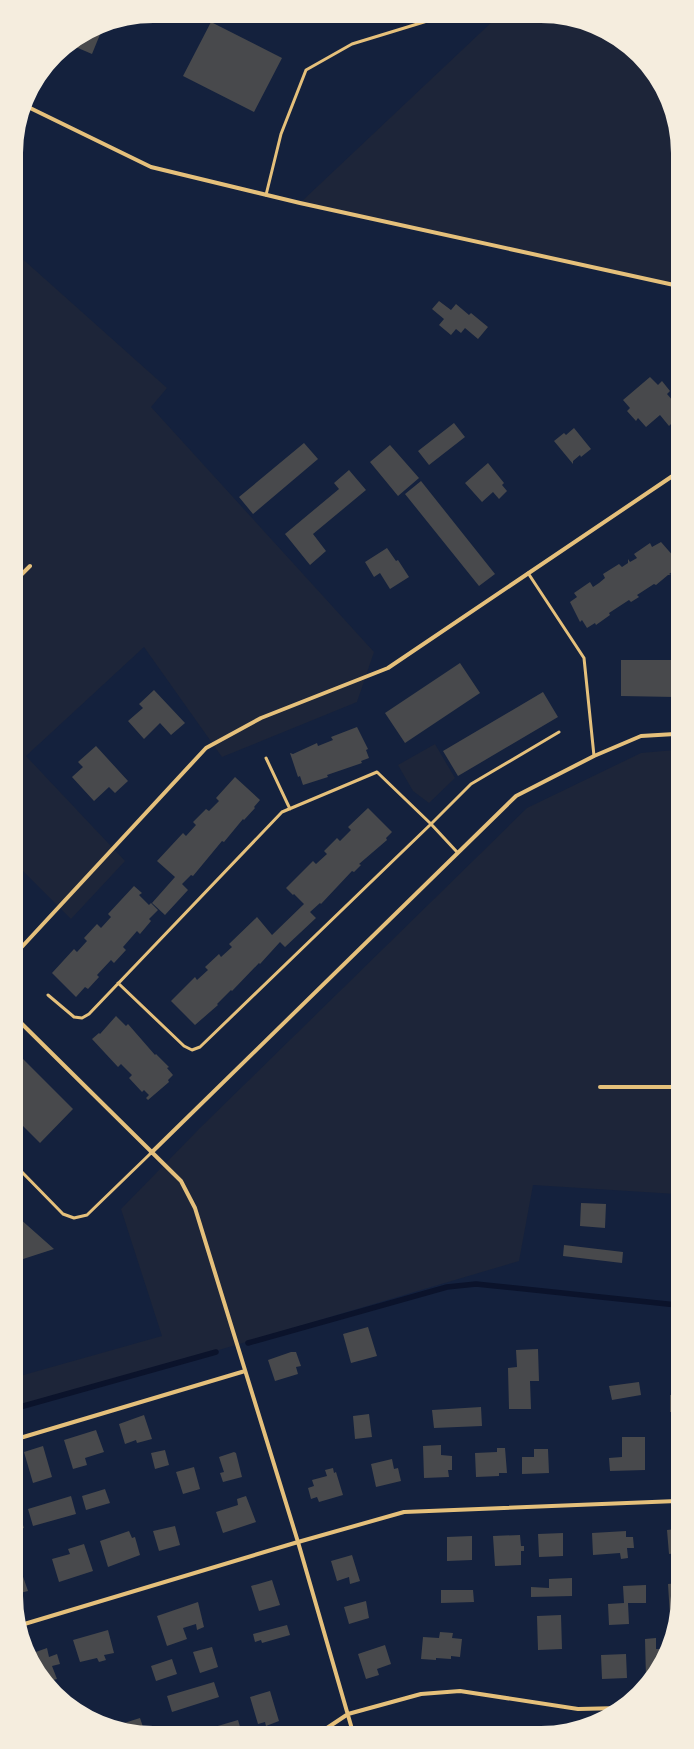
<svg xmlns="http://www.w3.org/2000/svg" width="694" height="1749" viewBox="0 0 694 1749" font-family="'Space Grotesk',sans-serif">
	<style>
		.green { fill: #1d2539 }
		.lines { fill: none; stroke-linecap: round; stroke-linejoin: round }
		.stream { stroke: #0b132b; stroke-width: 5.5 }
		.building { fill: #48494c }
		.service { stroke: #e5c07b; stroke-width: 3 }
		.minor { stroke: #e5c07b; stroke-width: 4 }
	</style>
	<rect width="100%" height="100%" fill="#14213d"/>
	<path class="green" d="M496 18 568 19 632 50 660 84 673 117 674 285 300 203Z
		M17 254 167 388 151 407 374 652 357 702 222 757 144 647 26 756 125 861 71 919 18 866Z
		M435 744 455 778 429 803 413 791 398 765Z
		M675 750 676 894 674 900 676 1194 533 1185 519 1261 20 1409V1376L162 1336 121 1209 200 1128 527 808 641 753Z"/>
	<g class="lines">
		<path class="stream" d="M248 1343 447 1287 476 1284 677 1305
			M20 1407 216 1352"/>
	</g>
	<path class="building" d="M211 22 282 58 254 112 183 76Z
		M95 29 101 32 92 54 71 45Z
		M439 301 451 310 456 304 469 315 471 313 488 327 478 339 465 328 461 333 456 329 451 335 439 325 444 319 432 309Z
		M650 377 658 385 662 381 670 391 667 394 674 402V421L669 426 660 415 646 427 638 418 636 421 627 411 630 408 623 400Z
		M454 423 465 437 429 465 418 451Z
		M574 428 591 449 581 457 580 455 573 461V464L554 441 564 433 566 435Z
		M304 443 318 459 253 514 239 497Z
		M390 445 419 478 398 496 370 462Z
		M488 463 504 483 502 485 507 491 499 499 493 492 482 502 465 483Z
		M349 470 366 490 313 534 326 551 310 565 285 534 339 489 334 483Z
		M421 481 495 574 479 586 405 494Z
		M661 542 675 558 673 560 675 570 669 574 671 575H668L656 585 654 584 637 595 639 597 631 602 629 600 609 613 610 615 596 625 595 623 587 628 582 620 580 622 570 602 577 597 574 593 590 582 593 587 599 583 605 578 603 574 619 564 622 567 628 563V559L630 562 637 558 634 554 650 543 652 547Z
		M387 548 396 561 398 560 409 577 390 589 380 573 374 577 365 562Z
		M621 660H675V697L621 696Z
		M460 663 480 693 405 743 385 713Z
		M154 690 185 723 171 735 160 723 144 739 128 721 143 708 139 704Z
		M543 692 558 717 458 776 443 751Z
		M357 727 368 749 366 750 369 758 361 761 362 763 327 775 328 777 303 785 300 776 298 777 290 753 293 754 317 743 318 746 333 740 331 737Z
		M96 746 128 781 115 793 109 787 94 801 72 777 83 767 78 762Z
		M235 777 260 800 254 807 255 808 244 820 243 819 224 842 222 841 193 876 191 875 182 884 188 890 165 915 152 903 175 877 157 861 183 833 186 836 196 825 193 822 206 809 209 811 219 801 216 798Z
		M368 808 392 832 386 838 387 840 359 864 361 865 354 872 352 871 321 904 320 903 310 912 316 918 285 947 280 942 260 964 259 963 232 991 231 990 217 1004 218 1005 195 1025 171 1001 195 977 197 980 208 970 205 967 219 954 221 957 232 947 229 944 257 917 272 935 303 905 304 904 294 894 293 895 286 888 313 861 316 864 327 854 324 851 337 838 340 841 351 830 348 827Z
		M134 886 142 893 139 895 149 905 151 903 158 910 149 919 151 921 140 934 137 931 123 947 126 950 114 963 111 960 97 975 99 977 88 989 85 987 76 997 52 973 74 949 77 952 87 941 84 938 97 924 101 928 111 917 108 914Z
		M116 1016 126 1026 128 1024 155 1055 156 1054 169 1067 167 1068 173 1075 168 1080 169 1082 148 1100 146 1098 149 1095 144 1090 142 1092 129 1078 132 1075 121 1064 118 1067 92 1039 99 1033 100 1034Z
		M19 1055 73 1109 40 1143 19 1122Z
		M581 1203 606 1204 605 1228 580 1226Z
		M19 1218 54 1249 20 1260Z
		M564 1245 623 1252 622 1263 563 1256Z
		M368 1327 377 1356 351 1363 343 1334Z
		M538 1349 539 1381H530L531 1409H509L508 1368 517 1367 516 1350Z
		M291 1352H296L301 1366 296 1367 298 1374 275 1381 268 1360Z
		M639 1382 641 1395 612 1400 609 1386Z
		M670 1395H677V1412H670Z
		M481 1407 482 1426 434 1428 432 1410Z
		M369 1414 372 1437 355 1439 353 1416Z
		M144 1415 152 1439 137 1443 136 1440 125 1444 119 1424Z
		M96 1430 104 1452 85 1458 87 1465 73 1469 64 1440Z
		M622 1437H645V1470L610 1471 609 1458 622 1457Z
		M441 1445V1455L452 1456V1470H448L449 1477 424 1478 423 1446Z
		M43 1446 52 1477 33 1483 24 1452Z
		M497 1448H505L507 1473H499V1476L476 1477 475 1453 497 1452Z
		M534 1449H548L549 1473 522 1474V1457H534Z
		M165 1450 169 1465 155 1469 151 1453Z
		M234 1452 236 1453 242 1477 223 1482 220 1473 224 1472 219 1457Z
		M392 1459 394 1469 398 1468 401 1481 376 1487 371 1464Z
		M194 1467 200 1489 183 1494 176 1472Z
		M333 1468 334 1473 336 1472 343 1495 319 1502 317 1497 311 1499 308 1488 314 1486 312 1480 327 1476 325 1470Z
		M105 1489 110 1503 86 1510 82 1496Z
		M71 1496 76 1514 33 1526 28 1509Z
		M246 1496 256 1522 223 1533 216 1512 238 1505 237 1499Z
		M20 1516 24 1528 20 1529Z
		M675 1524H677L678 1553 669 1554 667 1530 676 1529Z
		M175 1526 180 1545 159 1551 153 1531Z
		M129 1531 132 1538 135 1537 140 1555 108 1567 100 1541Z
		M626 1531V1537H633L634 1548H627L628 1558 621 1559 620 1553 593 1555 592 1533Z
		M563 1533V1556L539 1557 538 1534Z
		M520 1535 521 1546H524V1551H521V1565L495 1566 493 1536Z
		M472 1536V1560L447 1561V1537Z
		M84 1544 93 1571 59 1582 52 1559 70 1554 68 1549Z
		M352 1555 360 1581 350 1584 349 1577 337 1581 331 1561Z
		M20 1568 28 1591 20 1593Z
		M572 1578V1596L531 1597V1587L549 1588V1579Z
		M272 1580 280 1605 259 1611 251 1586Z
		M678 1583V1605L671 1632 668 1584Z
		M646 1585V1603H628L629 1624 609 1625 608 1604 624 1603 623 1586Z
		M441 1590H473L474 1602 441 1603Z
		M366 1601 369 1618 349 1624 344 1607Z
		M198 1602 204 1627 197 1630 196 1624 183 1628 187 1639 167 1646 157 1616Z
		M561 1615 562 1649 538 1650 537 1616Z
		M287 1625 290 1635 262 1643 261 1640 255 1642 253 1634Z
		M108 1630 114 1653 104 1655 106 1660 99 1662 97 1658 80 1662 73 1640Z
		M440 1632 453 1633 452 1638 462 1639 460 1657 451 1656V1659L436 1658V1660L421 1659 423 1637 439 1638Z
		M656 1638V1649H667L650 1677 646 1678 645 1639Z
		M385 1645 391 1664 377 1669 379 1675 366 1679 358 1654Z
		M212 1647 218 1667 200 1673 193 1652Z
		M47 1648 49 1657 57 1654 60 1664 52 1666 57 1679 49 1681 33 1653Z
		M626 1654 627 1678 602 1679 601 1655Z
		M172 1659 177 1674 156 1681 151 1666Z
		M214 1682 219 1697 172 1712 167 1696Z
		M270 1691 279 1721 266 1726 265 1722 258 1724 250 1697Z
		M140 1718 144 1730 123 1729 121 1724Z
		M238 1720 241 1730H212L211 1728Z
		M404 1726 405 1729H394Z"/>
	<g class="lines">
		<path class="service" d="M266 195 281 134 306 70 352 44 437 18
			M528 573 584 658 594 756
			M266 758 290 809
			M457 852 431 824 471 784 559 732
			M48 995 74 1017 82 1018 89 1014 282 812 377 772 431 824 200 1047 192 1050 184 1046 118 983
			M19 1169 63 1214 74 1218 87 1215 151 1153"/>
		<path class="minor" d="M26 106 151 167 300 203 674 285
			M18 578 30 566
			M19 950 206 748 261 718 388 668 674 475
			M19 1021 181 1181 195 1208 298 1542 352 1729
			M600 1087H676
			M151 1153 516 796 594 756 641 736 675 734
			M20 1438 245 1371
			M21 1625 298 1542 404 1512 677 1501
			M324 1730 348 1714 421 1694 460 1691 578 1709 620 1708"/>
	</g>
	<path d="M0 0H694V1749H0ZM153 23H541A130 130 0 0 1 671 153V1596A130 130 0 0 1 541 1726H153A130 130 0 0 1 23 1596V153A130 130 0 0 1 153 23Z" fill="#f5edde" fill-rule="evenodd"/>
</svg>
